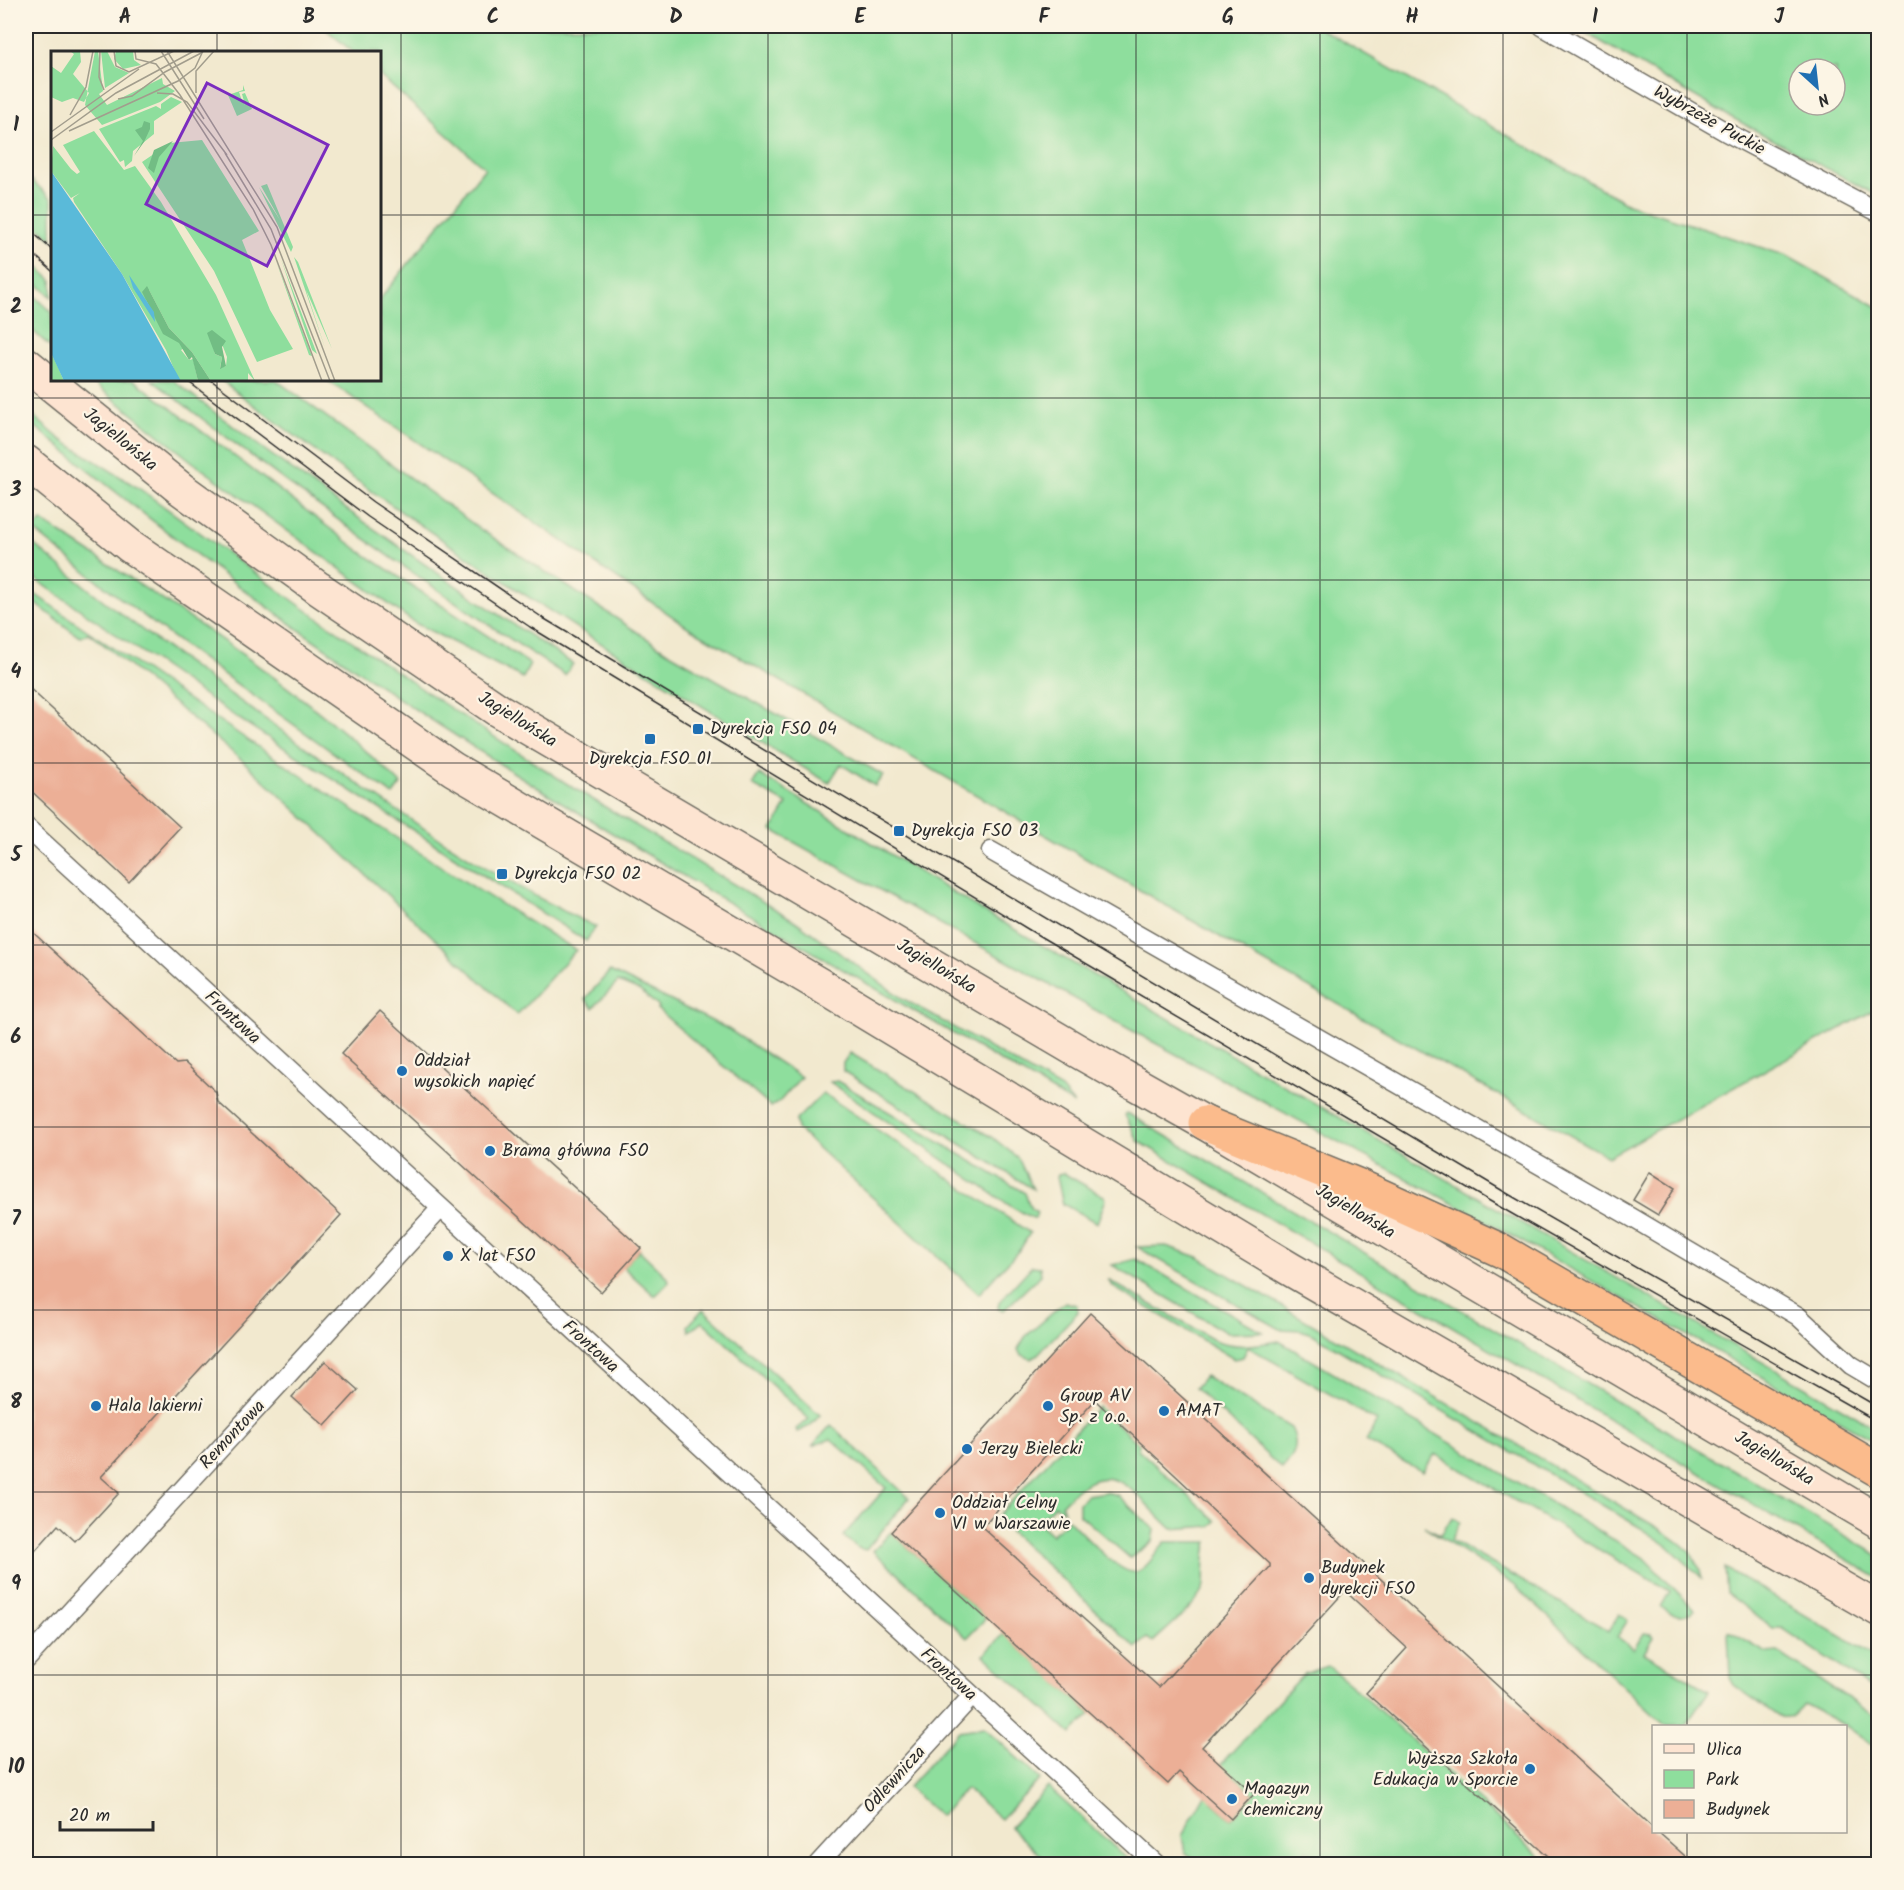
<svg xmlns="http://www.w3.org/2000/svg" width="1904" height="1890" viewBox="0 0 1904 1890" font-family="Kalam,sans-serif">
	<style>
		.green { fill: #8ede9d; stroke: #5c8464; stroke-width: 1.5; fill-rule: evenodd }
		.building { fill: #ecaf96; fill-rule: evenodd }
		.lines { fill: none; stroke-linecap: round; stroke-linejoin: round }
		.service-casing { stroke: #716e64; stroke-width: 21 }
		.secondary-casing { stroke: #716e64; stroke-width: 36 }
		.motorway-casing { stroke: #716e64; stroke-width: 36 }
		.service { stroke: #fff; stroke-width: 18 }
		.secondary { stroke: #fde4d1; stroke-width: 33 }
		.motorway { stroke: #fbbb8c; stroke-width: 33 }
		.tram { stroke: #2b2b2b; stroke-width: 1.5 }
		.grid { fill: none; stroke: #2b2b2b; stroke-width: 1.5; stroke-opacity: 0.55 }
		.poi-dot { fill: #1f6fb2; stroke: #fcf5e5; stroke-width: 2 }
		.labels { text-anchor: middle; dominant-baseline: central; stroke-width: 4.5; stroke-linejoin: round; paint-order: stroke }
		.street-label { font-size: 18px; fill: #2b2b2b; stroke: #fcf5e5 }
		.poi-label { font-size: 18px; fill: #2b2b2b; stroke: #fcf5e5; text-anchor: start }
		.inset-road { fill: none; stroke: #a29d8d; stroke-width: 1.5 }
		.view { fill: #7b2cbf; fill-opacity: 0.15; stroke: #7b2cbf; stroke-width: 3 }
		.inset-edge { fill: none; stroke: #2b2b2b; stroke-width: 3 }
		.neatline { fill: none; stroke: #2b2b2b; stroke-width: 2 }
		.grid-label { font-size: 20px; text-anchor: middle; font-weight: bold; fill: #2b2b2b }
	</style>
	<rect width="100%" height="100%" fill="#fcf5e5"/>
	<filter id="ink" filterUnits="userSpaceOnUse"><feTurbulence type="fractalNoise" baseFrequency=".0167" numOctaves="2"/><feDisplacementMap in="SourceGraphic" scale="12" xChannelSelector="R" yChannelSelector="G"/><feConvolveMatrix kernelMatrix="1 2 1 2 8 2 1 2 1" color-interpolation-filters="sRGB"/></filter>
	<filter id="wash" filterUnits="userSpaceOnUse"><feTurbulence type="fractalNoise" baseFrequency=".008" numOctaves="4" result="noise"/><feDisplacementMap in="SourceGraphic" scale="24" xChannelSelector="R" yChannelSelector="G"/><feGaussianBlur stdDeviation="1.35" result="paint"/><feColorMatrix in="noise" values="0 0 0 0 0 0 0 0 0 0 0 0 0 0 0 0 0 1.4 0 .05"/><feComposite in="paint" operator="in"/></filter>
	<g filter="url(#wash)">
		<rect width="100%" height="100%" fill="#f2e9cf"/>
		<path class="green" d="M322 26H1316L1628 204 1787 256 1878 307V1008L1608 1157 1234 945 688 627 327 380H380V299L485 168 380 76V52H353Z
			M1574 26H1878V196L1727 115ZM1799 69H1835V105H1799Z
			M26 175 52 199V239L26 216Z
			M26 257 52 280V297L26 274Z
			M26 288 52 312V348L26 325Z
			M90 380H134L361 552 530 664 523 678 415 623 195 464Z
			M152 380H173C302 481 436 574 573 664L565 675C423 583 285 484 152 380Z
			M221 380H276L480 529 666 651 883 775 875 786 841 764 829 783C620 658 414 530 221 380Z
			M26 410 60 439 140 489 302 607 459 714 572 787 795 921 902 998 1061 1089 1074 1104C875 987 673 874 478 750 320 650 169 538 26 419Z
			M26 517 36 526 42 521C165 602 295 681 401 784L393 795C269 707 143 620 26 524Z
			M26 538C111 610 203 675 295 740 392 808 488 876 596 927L586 941 236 717 34 578 26 571Z
			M26 588C206 713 388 837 576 950L517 1015 244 762 103 644 88 633 82 637 78 636 26 596Z
			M759 774 988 914 1878 1429V1443L1491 1224 1131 1030 772 830 787 804 752 785Z
			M610 971 728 1029 801 1077 781 1100 771 1107 657 1009 659 1007 640 991 618 982 593 1008 585 999Z
			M850 1053 992 1137 1018 1158 1033 1189 843 1071V1063Z
			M837 1081 1025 1193 1031 1209 1037 1212 1035 1219 1015 1209 830 1082Z
			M823 1093 1030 1233 1021 1248 979 1294 797 1129 796 1120Z
			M1127 1113 1878 1555V1578L1138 1141 1125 1115Z
			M1063 1173 1104 1196 1106 1199 1097 1223 1063 1204 1057 1177 1058 1174Z
			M1166 1246 1198 1257 1653 1525C1676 1540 1697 1550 1702 1578L1668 1546 1641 1528 1314 1335 1301 1330 1280 1329 1137 1247Z
			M639 1250 668 1278 669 1282 655 1296 623 1267Z
			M1136 1259 1263 1332 1227 1333 1112 1265Z
			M1032 1266 1040 1267 1041 1275 1004 1310 998 1309 999 1302Z
			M1108 1280 1214 1340C1237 1349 1256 1345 1279 1341L1643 1557 1695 1610C1683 1618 1672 1616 1661 1607L1670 1591 1435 1454 1423 1472 1366 1441 1377 1421 1248 1347 1243 1357 1234 1359 1113 1287Z
			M1065 1302 1077 1305 1078 1312 1036 1356 1031 1359 1020 1354 1018 1349 1025 1337Z
			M703 1309 820 1415 810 1426 797 1432 796 1429 809 1419 703 1322 689 1331 688 1326Z
			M1205 1376 1291 1428C1300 1445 1294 1456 1282 1469L1195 1388Z
			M1098 1407 1139 1444 1138 1449 1216 1521 1211 1526 1172 1529C1131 1492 1112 1450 1062 1504L1064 1511 1055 1505 1038 1522 1052 1535 1068 1519C1080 1531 1118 1574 1135 1572 1146 1571 1158 1550 1165 1542H1208C1203 1557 1205 1569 1204 1585 1201 1603 1166 1629 1153 1642L1147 1638 1136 1648 996 1518Z
			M831 1425 909 1498 866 1550 858 1548 843 1536 886 1488 831 1439 812 1446Z
			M1106 1492 1117 1495 1155 1530 1153 1541 1130 1558 1079 1514V1503L1087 1495Z
			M1452 1517 1460 1522 1451 1540 1609 1631 1619 1614 1628 1620 1617 1637 1634 1649 1644 1633 1652 1634 1654 1637 1644 1653 1709 1691 1685 1726H1666L1513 1584 1424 1526 1441 1535Z
			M891 1532 986 1618 967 1638 873 1551Z
			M1725 1568 1878 1658V1692L1782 1628H1772L1727 1593Z
			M1728 1631 1767 1653 1778 1652 1878 1718V1749L1846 1726 1804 1704C1796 1713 1792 1719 1779 1717L1734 1685 1730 1678Z
			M1004 1634 1091 1714 1071 1734 984 1655Z
			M1328 1666 1356 1689 1548 1864H1325L1307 1850 1294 1864H1201L1185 1852 1182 1836 1209 1788 1212 1802 1231 1819 1254 1794 1235 1777 1221 1792 1207 1779 1304 1674Z
			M984 1727 1040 1779 1001 1819 966 1789 940 1816 908 1787 959 1731Z
			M1048 1787 1133 1864H1050L1010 1827Z"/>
		<g id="blocks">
			<path class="building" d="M26 685 180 827 129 882 26 786Z
				M26 926 176 1064 185 1063 216 1092 218 1102 341 1215 101 1477 119 1493 75 1541 58 1525 26 1561Z
				M380 1011 641 1248 601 1292 341 1054Z
				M1650 1172 1675 1188 1658 1215 1633 1200Z
				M1090 1313 1653 1828V1832H1658L1694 1864H1557L1366 1693 1407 1648 1345 1591 1202 1747 1254 1794 1231 1819 1179 1772 1168 1784 891 1532ZM1095 1400 1270 1564V1567L1159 1687 982 1527Z
				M325 1361 358 1390 325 1426 292 1397Z"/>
		</g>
	</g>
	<g filter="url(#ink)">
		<use href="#blocks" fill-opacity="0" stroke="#716e64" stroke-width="1.5"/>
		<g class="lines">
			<defs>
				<path id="service" d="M1542 26 1726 132 1878 212
					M26 827 1156 1864
					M991 851 1631 1217 1798 1316 1851 1365 1878 1381
					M26 1660 440 1209
					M818 1864 972 1696"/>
				<path id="secondary" d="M26 364 181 489 318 588 498 710 1076 1050 1205 1123 1878 1521
					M26 462 130 546 453 769 820 985 1290 1269 1878 1609"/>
				<path id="motorway" d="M1205 1123 1357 1185 1502 1251 1878 1470"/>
			</defs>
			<use href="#service" class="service-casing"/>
			<use href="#secondary" class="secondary-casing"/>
			<use href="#motorway" class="motorway-casing"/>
			<use href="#service" class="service"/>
			<use href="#secondary" class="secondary"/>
			<use href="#motorway" class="motorway"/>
			<path class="tram" d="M26 226 52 250
				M26 247 52 271
				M186 380 368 517 530 627 1031 931 1500 1207 1878 1422
				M211 380 373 502 543 618 1503 1191 1878 1407"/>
		</g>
	</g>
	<path class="grid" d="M217 26V52M401 26V1864M584 26V1864M768 26V1864M952 26V1864M1136 26V1864M1320 26V1864M1503 26V1864M1687 26V1726M26 215H52M380 215H1878M217 380V1864M26 398H1878M26 580H1878M26 763H1878M26 945H1878M26 1127H1878M26 1310H1878M26 1492H1878M26 1675H1878M1687 1832V1864"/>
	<g class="poi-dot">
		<rect x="692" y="723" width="12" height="12" rx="3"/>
		<rect x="644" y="733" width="12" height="12" rx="3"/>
		<rect x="893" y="825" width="12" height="12" rx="3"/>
		<rect x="496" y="868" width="12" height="12" rx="3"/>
		<circle cx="402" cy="1071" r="6"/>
		<circle cx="490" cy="1151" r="6"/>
		<circle cx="448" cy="1256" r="6"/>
		<circle cx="96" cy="1406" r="6"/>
		<circle cx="1048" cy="1406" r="6"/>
		<circle cx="1164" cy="1411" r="6"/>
		<circle cx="967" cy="1449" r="6"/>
		<circle cx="940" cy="1513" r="6"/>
		<circle cx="1309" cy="1578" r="6"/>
		<circle cx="1530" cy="1769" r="6"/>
		<circle cx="1232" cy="1799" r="6"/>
	</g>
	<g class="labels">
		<g class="street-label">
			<text transform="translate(1709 121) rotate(29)">Wybrzeże Puckie</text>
			<text transform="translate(120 440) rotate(39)">Jagiellońska</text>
			<text transform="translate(517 720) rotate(32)">Jagiellońska</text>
			<text transform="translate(936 967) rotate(31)">Jagiellońska</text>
			<text transform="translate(232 1018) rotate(43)">Frontowa</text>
			<text transform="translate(1355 1212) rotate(31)">Jagiellońska</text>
			<text transform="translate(590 1347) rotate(42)">Frontowa</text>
			<text transform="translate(233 1435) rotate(-47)">Remontowa</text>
			<text transform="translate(1774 1459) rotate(31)">Jagiellońska</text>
			<text transform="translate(948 1675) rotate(42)">Frontowa</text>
			<text transform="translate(895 1780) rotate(-48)">Odlewnicza</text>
		</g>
		<g class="poi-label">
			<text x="710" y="729">Dyrekcja FSO 04</text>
			<text x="650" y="759" text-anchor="middle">Dyrekcja FSO 01</text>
			<text x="911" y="831">Dyrekcja FSO 03</text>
			<text x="514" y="874">Dyrekcja FSO 02</text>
			<text x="414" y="1061">Oddział<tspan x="414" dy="21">wysokich napięć</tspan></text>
			<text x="502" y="1151">Brama główna FSO</text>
			<text x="460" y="1256">X lat FSO</text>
			<text x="1060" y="1396">Group AV<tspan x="1060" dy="21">Sp. z o.o.</tspan></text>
			<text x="108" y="1406">Hala lakierni</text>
			<text x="1176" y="1411">AMAT</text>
			<text x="979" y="1449">Jerzy Bielecki</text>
			<text x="952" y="1503">Oddział Celny<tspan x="952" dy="21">VI w Warszawie</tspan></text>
			<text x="1321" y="1568">Budynek<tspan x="1321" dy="21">dyrekcji FSO</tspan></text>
			<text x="1518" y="1759" text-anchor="end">Wyższa Szkoła<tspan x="1518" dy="21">Edukacja w Sporcie</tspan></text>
			<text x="1244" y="1789">Magazyn<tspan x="1244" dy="21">chemiczny</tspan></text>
		</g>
	</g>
	<g transform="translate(51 51)">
		<rect width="330" height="330" fill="#f2e9cf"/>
		<path d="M19 0H29L30 11 22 23 38 42 33 51 22 47 11 51 0 46V15L10 22 23 3ZM44 0H47L52 40 48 43 56 54 111 27 112 33 124 40 109 51 51 74 34 54ZM50 0H56L64 16 78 22 54 37ZM65 0H82L83 9 90 14 72 18 63 8ZM192 34 194 40 188 41 190 47 194 54 191 43 194 42 201 58 186 65 177 44 192 39ZM120 46 131 51 103 70V83L82 100 81 110 74 116 73 109 69 111 48 78 105 55 110 58V53ZM43 80 73 119 84 115 110 151 165 244 204 330 197 322V330H160L141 301 118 277 98 239 94 244 96 251 111 275 135 296 130 299 138 309 142 308 147 330H128L115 299 71 223 23 151 22 147 29 142 20 147 0 120 2 95 20 118 26 123 29 121 12 94ZM169 288 176 306 175 315 169 317 171 306 164 303 161 291ZM151 89 208 180 191 189 219 259 242 298 206 311 163 220 91 111 119 92ZM216 133 242 196 240 201 208 136 229 169 210 135ZM243 206 247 211 281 298 255 239 274 297ZM230 208 266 303 261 299ZM225 210 261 305 258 304ZM0 302 6 314 13 330H0Z" fill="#8ede9d" fill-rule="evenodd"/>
		<path d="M93 70 99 72V78L93 91 83 105 92 90 84 79 91 76ZM122 90 108 106 103 122 97 117 103 99ZM96 235 118 277 141 301 160 330H147L141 306 138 309 128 292 112 283 91 241ZM161 279 175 290 171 296 175 315 169 318 171 306 164 303 156 282Z" fill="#72bd84"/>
		<path d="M0 120 71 223 130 330H13L0 302ZM78 224 103 261 104 271 82 237Z" fill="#5abad9"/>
		<path class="inset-road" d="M49 0 48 26 53 39M63 0 65 15 78 21 123 0M84 0 85 8 105 13 129 44 202 158 220 194 271 330M110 0 153 68M116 0 226 176 284 330M106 42 122 43 136 51 176 104M145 42V20L163 0M67 48 81 45 114 21 152 1M19 64 35 36 42 0M18 80 127 30 144 17 152 0M0 81 88 18M0 89 65 42 143 0M174 102 220 178 279 330"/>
		<path class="view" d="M156 32 277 94 216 215 95 153Z"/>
		<rect width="330" height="330" class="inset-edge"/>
	</g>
	<rect width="1904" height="1890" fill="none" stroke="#fcf5e5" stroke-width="66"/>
	<rect x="1652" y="1725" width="195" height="108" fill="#fcf5e5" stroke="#a8a49b" stroke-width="1.5"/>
	<rect x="1664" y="1744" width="30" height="9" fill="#fde4d1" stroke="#a8a49b" stroke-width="1.5"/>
	<text x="1706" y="1755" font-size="18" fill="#2b2b2b">Ulica</text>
	<rect x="1664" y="1770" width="30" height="18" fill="#8ede9d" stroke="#a8a49b" stroke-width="1.5"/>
	<text x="1706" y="1785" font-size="18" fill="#2b2b2b">Park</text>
	<rect x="1664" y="1800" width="30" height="18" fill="#ecaf96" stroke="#a8a49b" stroke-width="1.5"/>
	<text x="1706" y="1815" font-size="18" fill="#2b2b2b">Budynek</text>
	<g transform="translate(1817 87) rotate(153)"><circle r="28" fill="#fcf5e5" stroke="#a8a49b" stroke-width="1.5"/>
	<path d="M0-4.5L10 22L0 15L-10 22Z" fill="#1f6fb2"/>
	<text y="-9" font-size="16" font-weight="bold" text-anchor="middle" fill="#2b2b2b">N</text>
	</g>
	<path d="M60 1821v9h93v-9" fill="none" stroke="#2b2b2b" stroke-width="3"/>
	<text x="69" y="1821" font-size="18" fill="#2b2b2b" stroke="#fcf5e5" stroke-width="4.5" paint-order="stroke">20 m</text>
	<rect x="33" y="33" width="1838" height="1824" class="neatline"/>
	<g class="grid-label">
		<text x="125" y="23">A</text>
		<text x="309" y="23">B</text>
		<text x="493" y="23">C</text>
		<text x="676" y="23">D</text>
		<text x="860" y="23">E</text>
		<text x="1044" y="23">F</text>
		<text x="1228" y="23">G</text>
		<text x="1412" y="23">H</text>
		<text x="1595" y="23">I</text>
		<text x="1779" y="23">J</text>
		<text x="16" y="131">1</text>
		<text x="16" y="313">2</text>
		<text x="16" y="496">3</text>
		<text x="16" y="678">4</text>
		<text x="16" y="861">5</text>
		<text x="16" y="1043">6</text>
		<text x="16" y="1225">7</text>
		<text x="16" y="1408">8</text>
		<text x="16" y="1590">9</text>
		<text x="16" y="1773">10</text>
	</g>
</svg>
